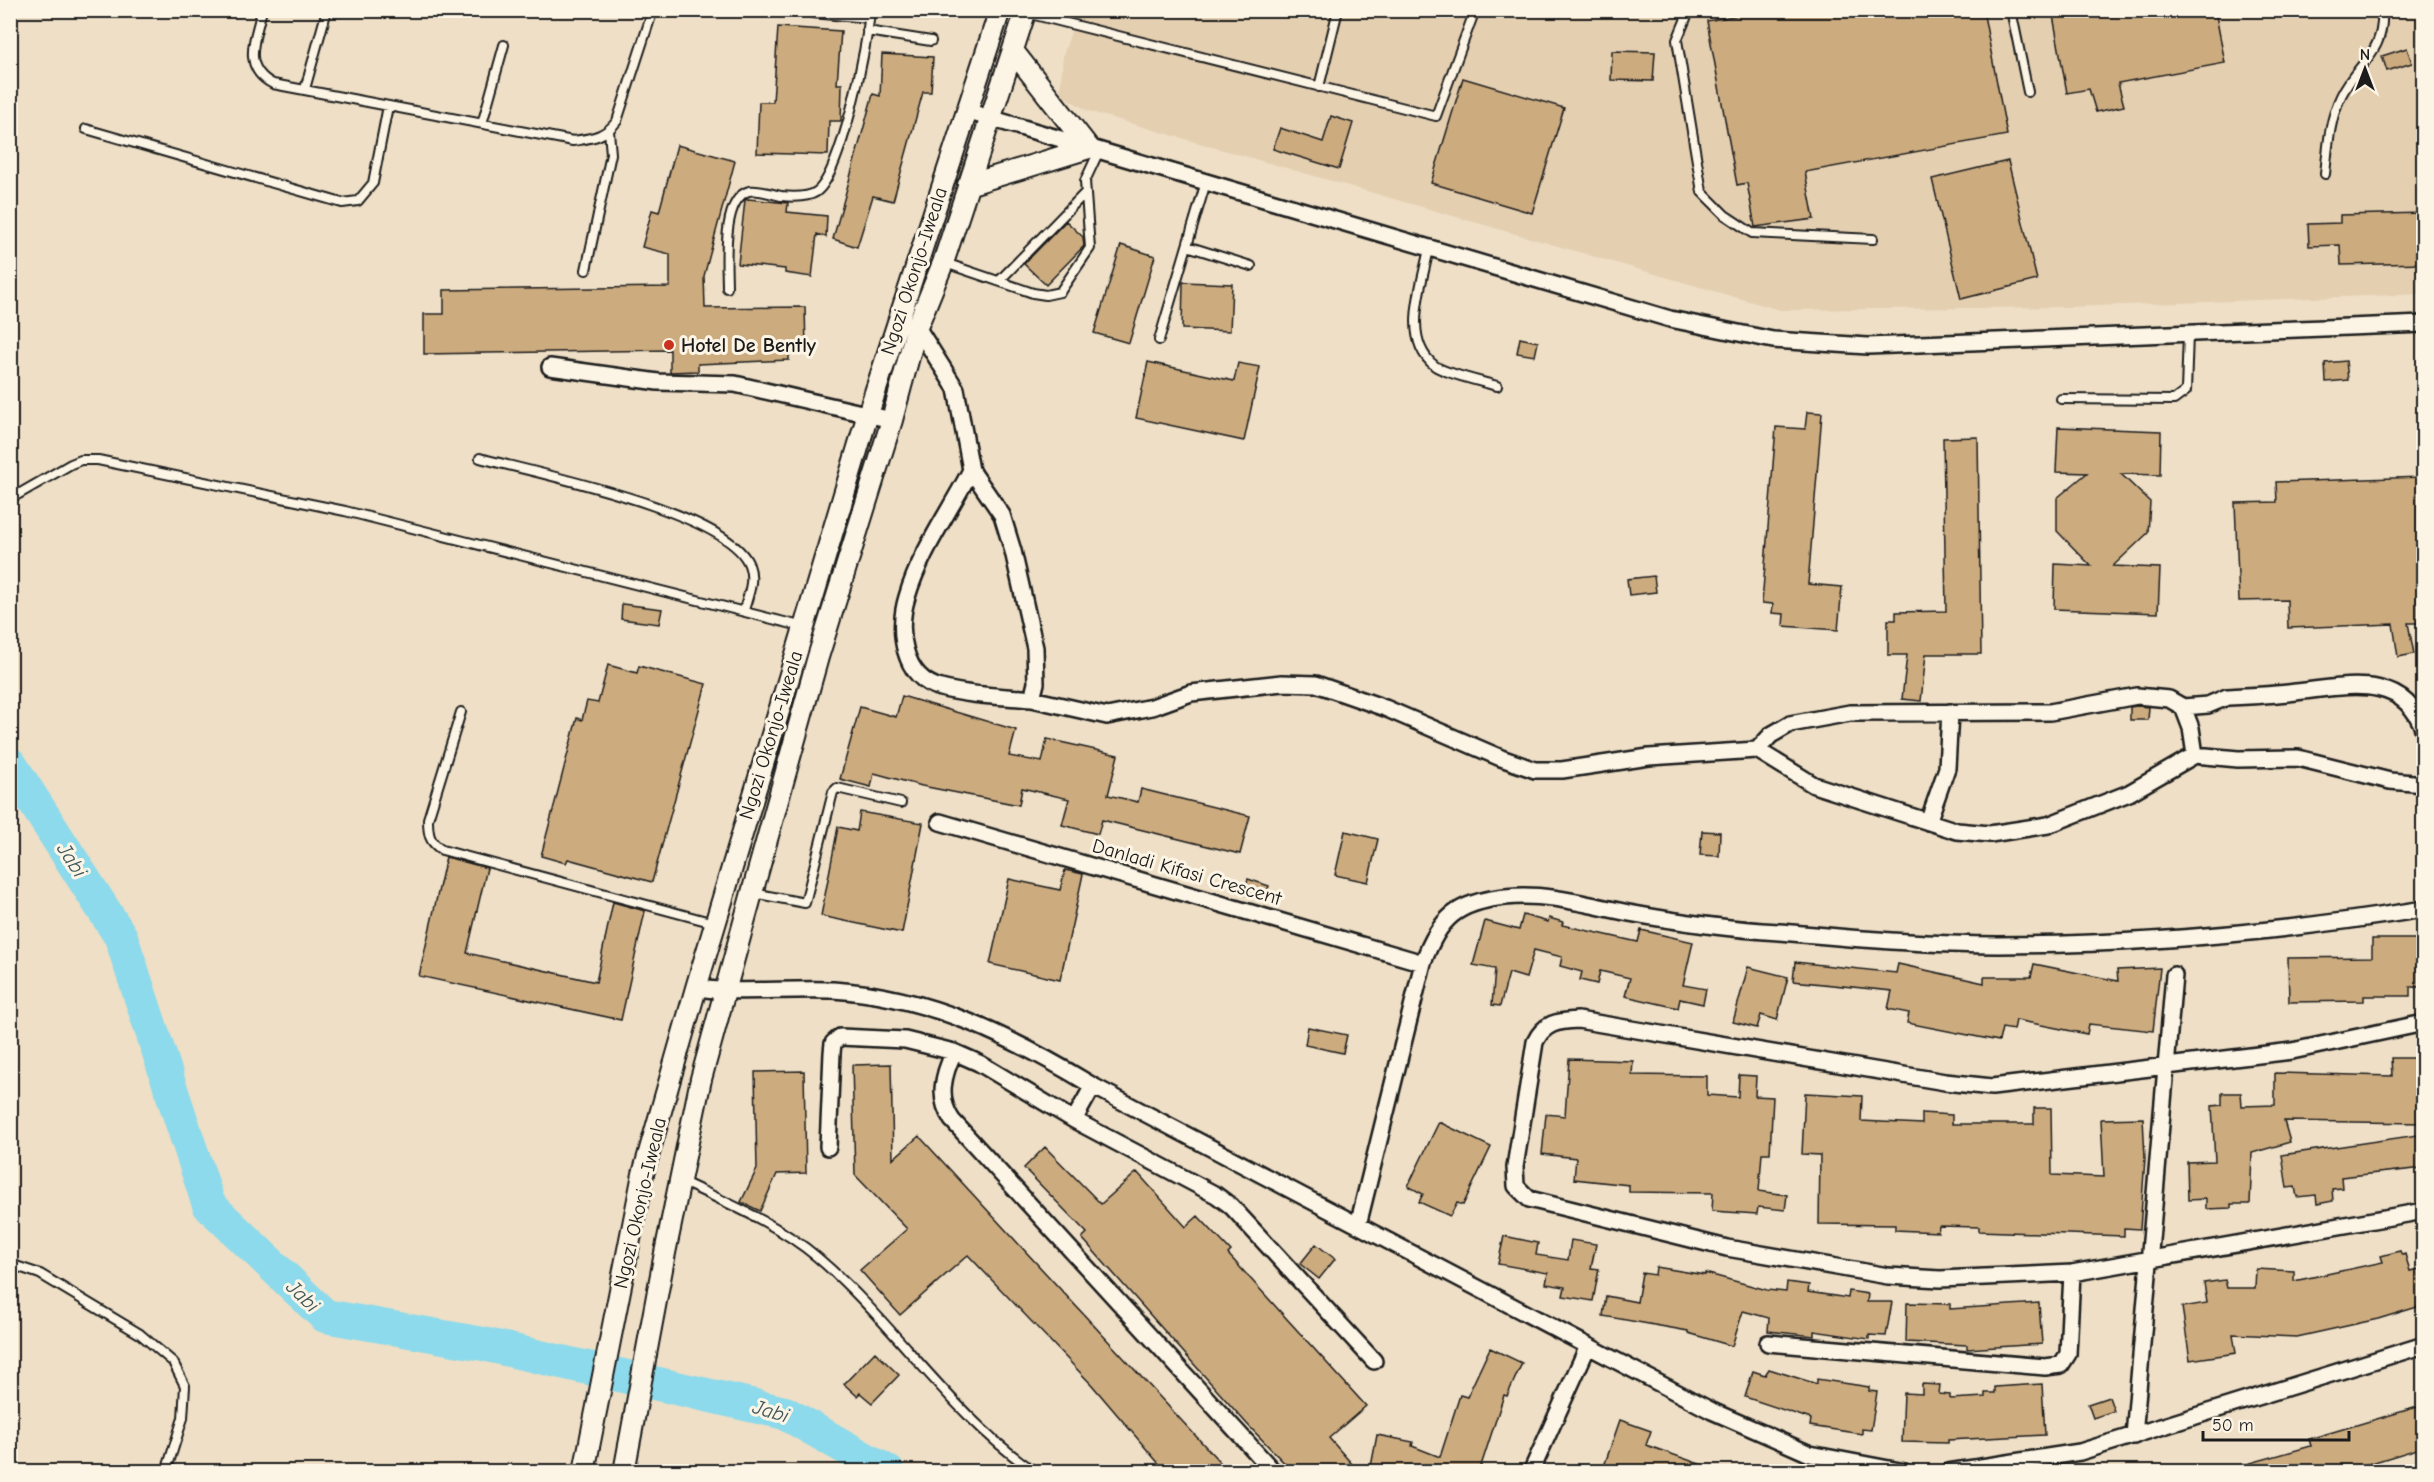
<svg xmlns="http://www.w3.org/2000/svg" width="2434" height="1482" viewBox="0 0 2434 1482" font-family="'Comic Neue',sans-serif">
	<style>
		.built { fill: #e4cfb1 }
		.lines { fill: none; stroke-linecap: round; stroke-linejoin: round }
		.river { stroke: #8cdaeb; stroke-width: 34 }
		.building { fill: #ccab7f; stroke: #1c1c1c; stroke-width: 1.5 }
		.service-casing { stroke: #1c1c1c; stroke-width: 12 }
		.minor-casing { stroke: #1c1c1c; stroke-width: 20 }
		.tertiary-casing { stroke: #1c1c1c; stroke-width: 24 }
		.service { stroke: #fcf5e5; stroke-width: 8 }
		.minor { stroke: #fcf5e5; stroke-width: 15 }
		.tertiary { stroke: #fcf5e5; stroke-width: 20 }
		.poi-dot { fill: #c8321e; stroke: #fcf5e5; stroke-width: 2 }
		.labels { text-anchor: middle; dominant-baseline: central; stroke-width: 6; stroke-linejoin: round; paint-order: stroke }
		.street-label { font-size: 20px; fill: #1c1c1c; stroke: #fcf5e5 }
		.poi-label { font-size: 20px; font-weight: bold; fill: #1c1c1c; stroke: #fcf5e5; text-anchor: start }
		.water-label { font-size: 21px; font-style: italic; fill: #3e555a; stroke: #fcf5e5 }
	</style>
	<rect width="100%" height="100%" fill="#eedfc6"/>
	<filter id="ink" filterUnits="userSpaceOnUse"><feTurbulence type="fractalNoise" baseFrequency=".0167" numOctaves="2"/><feDisplacementMap in="SourceGraphic" scale="12" xChannelSelector="R" yChannelSelector="G"/><feConvolveMatrix kernelMatrix="1 2 1 2 8 2 1 2 1" color-interpolation-filters="sRGB"/></filter>
	<g filter="url(#ink)">
		<path class="built" d="M1078 11H2423V294L2067 307 1780 310 1088 111 1060 94 1063 56Z"/>
		<g class="lines">
			<path class="river" d="M10 764 121 937 209 1205 325 1316 483 1344 785 1413 888 1472"/>
		</g>
		<path class="building" d="M1765 10H1983L2007 135 1805 172 1814 219 1755 227 1747 183 1737 185 1707 21Z
			M2052 10H2215L2225 63 2118 83 2124 106 2096 112 2089 89 2067 93Z
			M778 27 841 31 837 84H842L841 121H829L828 155 757 153 759 102H773Z
			M2407 48 2412 63 2387 71 2382 56Z
			M1612 51 1655 52 1653 81 1611 80Z
			M882 54 933 57 931 92H923L893 201 873 196 857 247 833 239 873 94 880 96Z
			M1463 78 1564 108 1532 213 1431 183Z
			M1331 116 1353 123 1339 169 1273 149 1280 128 1323 142Z
			M677 145 735 161 704 276 705 308 805 307 806 348 789 349V360L698 364V371L670 372V350L424 354V314H444V290L670 287V254L642 247 652 210 659 212Z
			M2008 161 2037 280 1961 299 1932 179Z
			M748 199 788 203 787 212 827 216 826 237 817 234 812 277 785 273V269L738 264 745 200Z
			M2424 213V263L2341 265 2340 245 2309 246 2308 224 2340 223V215Z
			M1066 221 1083 237 1084 246 1046 285 1024 264Z
			M1121 245 1155 256 1129 343 1094 333Z
			M1183 282 1232 284 1230 331 1182 329Z
			M1520 338 1538 342 1535 356 1517 353Z
			M2346 361 2348 380 2326 382 2325 363Z
			M1148 362 1234 381 1238 363 1260 367 1244 441 1136 418Z
			M1807 412 1822 413 1808 584 1842 587 1838 630 1783 626 1784 614 1772 613 1773 604 1762 603 1776 427 1805 429Z
			M2058 427 2161 431 2160 475 2121 474 2150 502 2148 533 2113 566 2160 568 2158 613 2054 609 2055 564 2091 566 2057 531V498L2087 473 2056 472Z
			M1978 437 1981 654H1926L1921 701 1902 699 1907 655H1888V620H1896V612L1946 611 1943 438Z
			M2422 477 2424 623H2408L2414 654 2398 657 2393 624 2288 628 2287 600 2239 601 2235 503 2277 502 2276 482Z
			M1654 576 1656 592 1629 595 1627 579Z
			M622 604 662 609 659 624 621 619Z
			M608 665 637 673 639 666 706 684 652 882 568 859 566 863 541 856 577 718 582 720 587 701 598 703Z
			M902 696 1016 730 1009 756 1042 762 1047 739 1118 755 1108 795 1138 802 1141 789 1250 816 1240 854 1102 820 1098 834 1062 825 1069 799 1022 788 1019 805 922 786 874 773 871 787 840 779 860 707 896 717Z
			M2137 706 2149 707 2148 720H2130V707Z
			M860 812 923 823 902 933 821 916 838 827 857 831Z
			M1345 831 1378 839 1368 882 1335 875Z
			M1702 831 1720 832 1719 856 1700 855Z
			M446 857 487 868 467 953 596 982 613 902 645 911 621 1020 419 976Z
			M1065 870 1083 874 1060 980 990 964 1009 879 1060 890Z
			M1248 879 1269 886 1264 901 1243 894Z
			M1523 915 1548 922 1549 918 1563 922 1562 925 1638 942 1641 930 1693 942 1683 985 1706 989 1703 1004 1680 999 1678 1008 1625 996 1630 978 1600 971 1597 984 1580 980 1582 972 1560 966 1562 957 1534 950 1526 978 1509 973 1500 1006 1492 1005 1495 969 1473 965 1485 921 1519 930Z
			M2372 939H2424V987H2410V996H2364V1001L2289 1002 2288 958 2372 957Z
			M1795 962 1896 973 1898 964 1984 983V977H2031L2034 964 2118 981 2117 970 2160 968 2153 1031 2089 1024 2087 1034 2016 1020 2014 1030 2002 1028 1999 1041 1907 1023 1909 1013 1888 1009 1892 991 1793 981Z
			M1748 967 1788 977 1777 1020 1761 1015 1757 1028 1733 1022Z
			M1308 1027 1347 1035 1343 1053 1305 1045Z
			M2391 1058H2416L2417 1074H2424V1123L2284 1121 2290 1142 2252 1153 2250 1204H2231V1208L2206 1209V1199L2188 1200 2187 1162 2215 1161 2212 1106 2222 1105V1093H2241L2242 1106 2275 1105V1073L2392 1076Z
			M1569 1059 1633 1061 1632 1075 1707 1076V1095L1738 1097 1739 1075 1756 1076 1755 1096 1773 1097 1770 1153H1762L1759 1191 1787 1195 1785 1210 1758 1207 1757 1214 1712 1211 1713 1193 1629 1192V1185L1574 1179 1576 1158 1542 1154 1546 1114 1565 1116Z
			M891 1064 893 1159 919 1136 1229 1472H1166L1092 1385 968 1255 900 1315 860 1270 907 1229 855 1175 852 1065Z
			M804 1071 806 1173 777 1174 760 1211 741 1202 757 1169 755 1072Z
			M1805 1093 1862 1096 1861 1121 1922 1124V1113L1952 1115V1124H2034V1108H2051L2052 1175 2104 1177 2101 1119 2143 1118 2145 1158 2140 1229 2124 1228V1236L1979 1231V1227L1939 1226 1938 1232 1895 1230V1225L1819 1224 1820 1155 1802 1154Z
			M1439 1122 1491 1147 1463 1205 1457 1203 1450 1216 1419 1202 1423 1194 1408 1186Z
			M2424 1134V1168L2341 1177 2342 1188 2332 1189 2333 1201 2317 1204 2316 1195 2297 1197 2295 1187 2287 1188 2282 1155Z
			M1045 1147 1101 1204 1137 1172 1186 1227 1198 1216 1231 1251 1228 1254 1366 1406 1329 1438 1359 1472H1293L1247 1424 1082 1238 1087 1233 1024 1168Z
			M1504 1236 1538 1243 1536 1255 1568 1260 1571 1240 1596 1244 1591 1268 1599 1269 1593 1301 1563 1296 1565 1287 1546 1284 1548 1273 1498 1264Z
			M1316 1244 1335 1259 1319 1279 1300 1264Z
			M2400 1251 2402 1255 2405 1254 2410 1271 2419 1269 2424 1284V1305L2378 1319 2297 1337 2233 1334 2236 1353 2190 1360 2182 1307 2207 1303 2204 1283 2225 1280 2227 1288H2255L2256 1269 2294 1271V1281L2383 1262 2381 1256Z
			M1656 1267 1705 1275V1273L1767 1290 1786 1292 1787 1282 1809 1285 1808 1292 1848 1298 1849 1291 1868 1294 1867 1302H1892L1886 1336 1869 1335V1339L1814 1331V1336L1768 1331 1769 1318 1743 1311 1732 1346 1688 1333V1331L1603 1316 1606 1296 1637 1302 1642 1273 1655 1275Z
			M1907 1303 1950 1304V1309L2039 1303 2042 1344 1967 1349V1345L1906 1342Z
			M1490 1348 1522 1363 1507 1396 1504 1395 1479 1472H1370L1377 1435 1413 1442 1412 1446 1440 1457 1460 1395 1467 1397Z
			M875 1352 899 1375 872 1403 860 1393 857 1396 844 1384Z
			M1769 1369 1817 1384V1379L1869 1387V1391L1877 1392 1871 1430 1862 1429V1434L1810 1426 1811 1419 1745 1397 1753 1371 1765 1375Z
			M1922 1384 1940 1385 1939 1394 1950 1395V1399L1985 1397V1393H1995V1387L2042 1384 2045 1435 1948 1440V1443L1902 1442 1904 1393 1922 1394Z
			M2109 1397 2114 1411 2093 1418 2088 1404Z
			M2424 1405V1447L2342 1472H2236V1467L2311 1446 2309 1439Z
			M1620 1420 1651 1431 1646 1445 1714 1469V1472H1602Z"/>
		<g class="lines">
			<defs>
				<path id="service" d="M262 10C255 40 241 67 273 84L573 141C592 138 605 137 617 121L653 10
					M808 10 812 13 869 18
					M1694 10 1687 16 1677 40 1702 192 1725 215 1752 233 1873 239
					M2011 10 2028 92
					M1027 13 1436 116 1475 10
					M867 31 931 41
					M1319 87 1338 10
					M305 89 327 10
					M482 124 504 45
					M86 129 342 203 358 201 373 183 388 106
					M2325 174C2328 147 2329 121 2341 96 2357 62 2385 55 2382 10
					M1187 246 1251 266
					M1429 248C1423 283 1400 339 1435 366 1444 373 1483 382 1497 386
					M945 263 1033 293 1046 295 1060 292 1090 248 1085 181 1099 151
					M586 270 611 154 609 131
					M1000 280 1084 194
					M727 288C727 264 721 199 749 191 758 189 772 194 781 196 791 197 807 198 816 192 841 176 868 43 870 10
					M1159 340 1206 182
					M2061 399 2174 400 2186 391 2188 334
					M480 458C535 473 730 512 749 565 755 580 748 596 744 610
					M10 499 71 464 81 460H98L345 511 804 627
					M461 712 428 819C428 834 429 842 442 850L714 923
					M753 893 805 903 833 792 837 788 901 803
					M681 1181C727 1203 778 1224 817 1257 895 1323 949 1413 1035 1472
					M10 1264 40 1274 140 1334 173 1362 185 1386 183 1418 166 1472"/>
				<path id="minor" d="M966 111 1670 319 1773 340 1868 346 2424 324
					M917 327 956 389 971 470 1002 515 1013 551 1035 648 1036 683 1032 699 1107 716 1152 707 1191 693 1282 683 1316 684 1385 708 1501 758 1535 770H1562L1649 757 1757 750 1771 735 1790 724 1850 713 2050 712 2137 696 2169 699 2183 707 2191 728 2195 755
					M550 367 658 382 735 384 892 420
					M971 470C950 511 920 552 907 597 897 629 902 678 941 688 969 696 1003 696 1032 699
					M2183 707 2208 705 2227 697C2250 696 2274 695 2296 692 2344 687 2404 671 2424 731
					M1757 750 1814 785 1957 831 1990 834 2048 825 2129 793 2195 755 2238 759 2298 758 2390 781 2424 784
					M940 822 1423 963
					M1928 822 1947 768 1950 712
					M696 988C742 994 787 988 833 990 930 996 1012 1037 1093 1086L1712 1411 1810 1454 1905 1472
					M2424 1023 2292 1051 1992 1087 1945 1082 1578 1020C1557 1021 1544 1023 1535 1042L1515 1167 1516 1186 1529 1199 1727 1248 1888 1276 1940 1279 2072 1273 2424 1211
					M954 1052C943 1075 937 1098 952 1120L1274 1472
					M1074 1120 1093 1086
					M828 1147 832 1053 833 1043 840 1037 905 1040 954 1052 979 1063 1074 1120 1216 1195 1231 1206 1374 1361
					M1358 1225 1423 963C1439 918 1457 902 1505 897 1546 892 1588 905 1629 913 1678 922 1729 929 1779 932 1851 938 1925 945 1998 945 2140 945 2283 932 2424 909
					M1768 1343 2045 1367 2061 1365 2068 1354 2072 1273
					M2134 1436 2174 975
					M1531 1472 1588 1346
					M1948 1472 2080 1452 2424 1345"/>
				<path id="tertiary" d="M968 185 1089 148 1013 51
					M584 1472 643 1174 696 988 868 414 1000 10
					M624 1472 665 1253 701 1079 752 893 818 657 892 420 917 327 943 263 1026 10"/>
			</defs>
			<use href="#service" class="service-casing"/>
			<use href="#minor" class="minor-casing"/>
			<use href="#tertiary" class="tertiary-casing"/>
			<use href="#service" class="service"/>
			<use href="#minor" class="minor"/>
			<use href="#tertiary" class="tertiary"/>
		</g>
	</g>
	<circle class="poi-dot" cx="669" cy="345" r="6"/>
	<g class="labels">
		<g class="street-label">
			<text transform="translate(914 271) rotate(-72)">Ngozi Okonjo-Iweala</text>
			<text transform="translate(771 735) rotate(-73)">Ngozi Okonjo-Iweala</text>
			<text transform="translate(1187 872) rotate(16)">Danladi Kifasi Crescent</text>
			<text transform="translate(640 1203) rotate(-77)">Ngozi Okonjo-Iweala</text>
		</g>
		<g class="poi-label">
			<text x="681" y="345">Hotel De Bently</text>
		</g>
		<g class="water-label">
			<text transform="translate(72 860) rotate(57)">Jabi</text>
			<text transform="translate(303 1296) rotate(44)">Jabi</text>
			<text transform="translate(771 1411) rotate(17)">Jabi</text>
		</g>
	</g>
	<rect width="2434" height="1482" fill="none" stroke="#fcf5e5" stroke-width="36"/>
	<rect x="18" y="18" width="2398" height="1446" fill="none" stroke="#1c1c1c" stroke-width="2" filter="url(#ink)"/>
	<g transform="translate(2365 69)" stroke="#fcf5e5" stroke-width="4.5" paint-order="stroke">
	<path d="M0-4.5L10 22L0 15L-10 22Z" fill="#1c1c1c"/>
	<text y="-9" font-size="16" font-weight="bold" text-anchor="middle" fill="#1c1c1c">N</text>
	</g>
	<path d="M2203 1431v9h146v-9" fill="none" stroke="#1c1c1c" stroke-width="3"/>
	<text x="2212" y="1431" font-size="18" fill="#1c1c1c" stroke="#fcf5e5" stroke-width="4.5" paint-order="stroke">50 m</text>
</svg>
